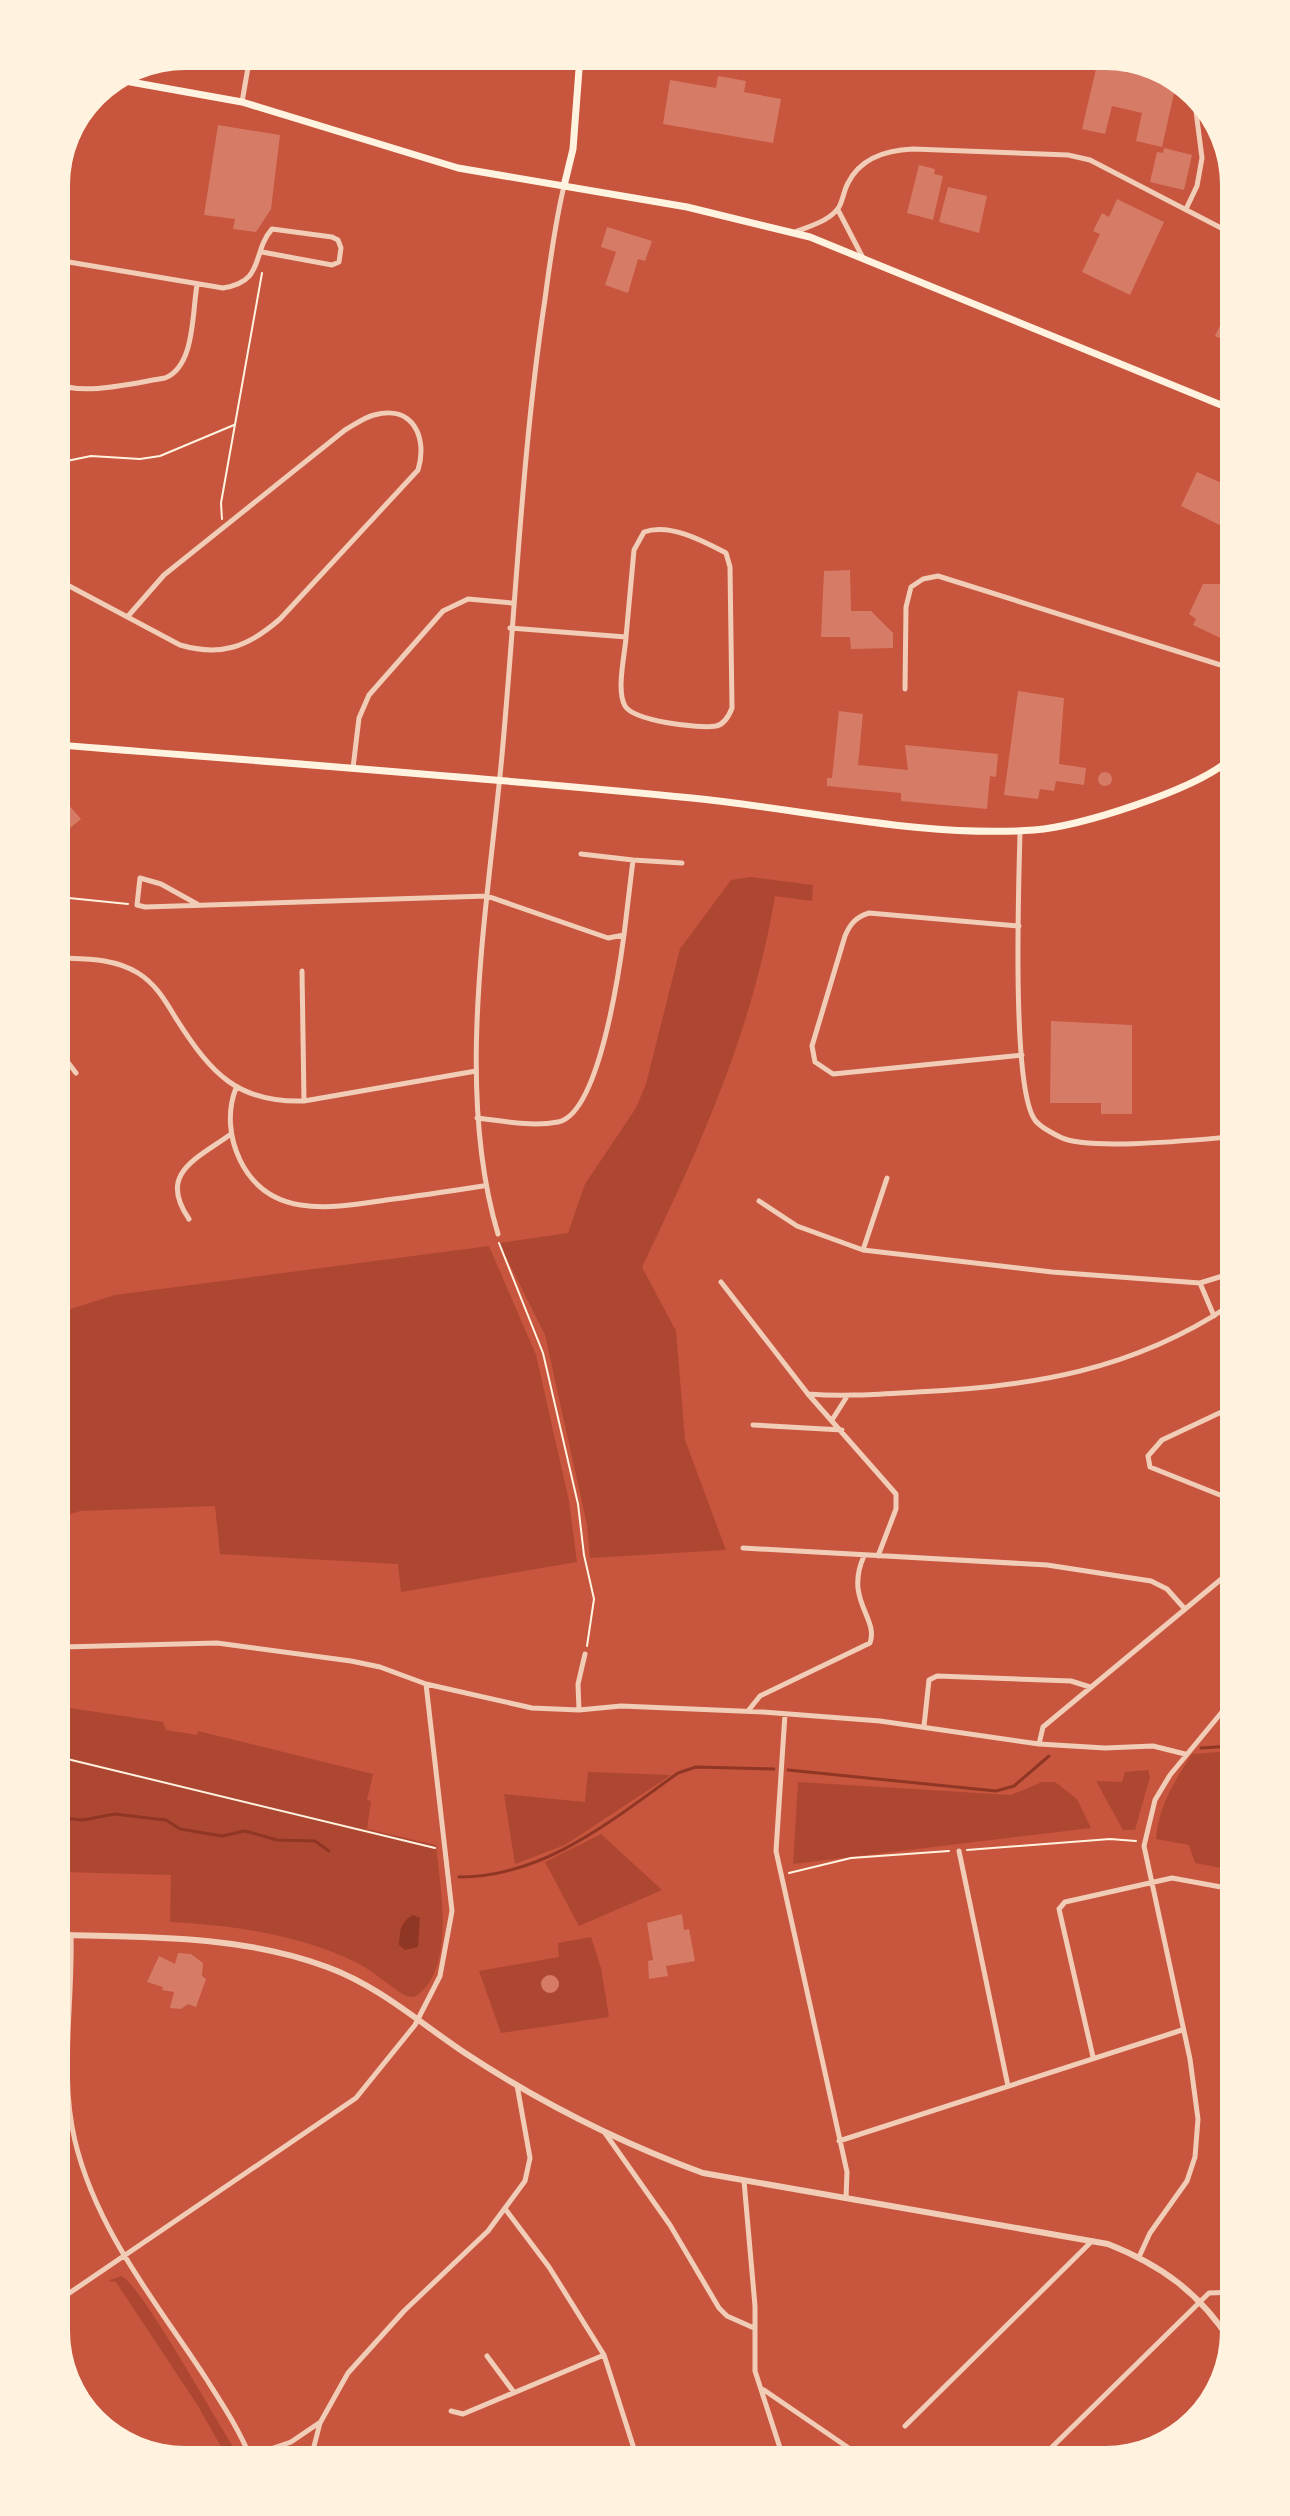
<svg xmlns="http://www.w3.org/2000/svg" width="1290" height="2516" viewBox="0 0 1290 2516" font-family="'Titillium Web',sans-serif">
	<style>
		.green { fill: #ae4732 }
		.water { fill: #8f3625 }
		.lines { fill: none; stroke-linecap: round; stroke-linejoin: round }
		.stream { stroke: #8f3625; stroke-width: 3 }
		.building { fill: #d67c66 }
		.path { stroke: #fff3e0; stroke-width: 2 }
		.minor { stroke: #f1ccb7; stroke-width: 5 }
		.tertiary { stroke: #f1ccb7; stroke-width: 6 }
		.secondary { stroke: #fff3e0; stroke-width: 7 }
		.primary { stroke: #fff3e0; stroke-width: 7 }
	</style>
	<rect width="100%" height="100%" fill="#c8553d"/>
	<path class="green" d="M751 877 813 885 812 901 775 896C753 1029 700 1147 642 1267L676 1331 685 1440 726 1550 590 1558 587 1525 545 1335 499 1243 568 1233 585 1184 636 1108 646 1084 680 949 731 880Z
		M489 1246 536 1355 569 1501 577 1562 401 1592 398 1564 220 1554 215 1506 80 1511 62 1517 61 1312 115 1295Z
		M63 1707 163 1722 166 1730 197 1735 198 1731 373 1774 367 1800 371 1801 367 1829 436 1845C440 1887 457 1972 414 1997L406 1996C390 1987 377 1974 361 1965 303 1935 233 1925 170 1922L171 1875 63 1872Z
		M1231 1751 1232 1870 1195 1863 1189 1845 1156 1839C1159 1805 1174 1782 1192 1754Z
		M1148 1770 1150 1777 1135 1830H1123L1096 1781 1122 1782 1125 1772Z
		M588 1772 671 1775 565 1845 515 1864 504 1794 585 1802Z
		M798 1782 1011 1795 1042 1782H1055L1077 1799 1091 1828 793 1864Z
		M601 1834 662 1890 579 1926 545 1862Z
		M591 1937 601 1968 609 2017 501 2033 479 1971 559 1957 558 1943Z
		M121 2276C141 2283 222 2432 241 2459H228L198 2406 116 2282 108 2281Z"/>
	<path class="water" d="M413 1915 420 1918 418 1947 405 1950 399 1945C400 1931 400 1922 413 1915Z"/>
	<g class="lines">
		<path class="stream" d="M1201 1748 1231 1746
			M788 1770 996 1791 1014 1786 1049 1756
			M63 1818 83 1820 115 1814 148 1818 166 1820 180 1829 222 1836 245 1831 277 1840 315 1841 329 1851
			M459 1877C545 1877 612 1820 678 1773L696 1767 774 1769"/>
	</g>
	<path class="building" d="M911 56H942V61L911 58Z
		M1099 56 1127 61 1124 72 1148 77 1149 70 1177 80 1162 147 1136 141 1142 113 1112 106 1105 134 1082 129Z
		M718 76 746 81 744 92 781 99 773 143 663 124 670 80 716 88Z
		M218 125 280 135 271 209 256 232 233 229 235 219 204 215Z
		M1164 148 1192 155 1184 190 1150 182 1157 152 1163 153Z
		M919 165 935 169 934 174 943 176 933 220 907 213Z
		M948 187 987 196 979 233 939 222Z
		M1117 199 1164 222 1130 295 1082 272 1100 234 1093 231 1102 213 1109 217Z
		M607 227 652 241 645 261 638 259 628 293 605 285 616 252 601 247Z
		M1225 315V341L1215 336Z
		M1197 472 1226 485V528L1181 506Z
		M850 570 851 611H871L893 633V648L851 649 850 637H821L824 571Z
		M1226 576V586L1227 641 1193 625 1196 619 1189 614 1203 584H1223Z
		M1018 691 1064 698 1059 764 1086 768 1084 785 1056 781 1054 791 1040 789 1038 799 1004 795Z
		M839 711 863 714 858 765 908 770 905 745 998 754 996 777 990 776 987 809 901 801V793L827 786V778H832Z
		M1098 779a7 7 0 1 1 14 0a7 7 0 1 1-14 0Z
		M59 794 81 819 59 837Z
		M1051 1021 1132 1025V1114H1101V1103H1050Z
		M682 1914 684 1930 689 1929 695 1961 666 1966 668 1976 649 1979 648 1961 653 1960 647 1923Z
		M178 1953 191 1954 203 1963 202 1976 206 1979 196 2007 188 2004 181 2009 170 2008 174 1992 162 1990 163 1987 147 1982 159 1956 175 1964Z
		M541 1984a9 9 0 1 1 18 0a9 9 0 1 1-18 0Z"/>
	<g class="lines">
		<path class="path" d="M57 463 91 456 140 459 160 456 234 425
			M222 519 221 503 262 273
			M59 897 128 904
			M499 1243 543 1353 578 1504 584 1555 594 1599 587 1646
			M63 1758 435 1848
			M967 1850 1110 1839 1136 1841
			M789 1873 851 1858 949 1851"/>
		<path class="minor" d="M242 102 250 56
			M1186 209 1197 186 1202 158 1194 96
			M838 210 862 256
			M795 232C810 226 830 221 839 207 843 200 844 190 848 183 861 157 887 150 913 149L1068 155 1090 160 1225 230
			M57 260 223 288C266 281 251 253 272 229L332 237 338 240 341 248 339 262 332 265 262 252
			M57 313 66 262
			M57 383C80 397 138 382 165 378 195 366 192 313 197 285
			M58 580 180 645C221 657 248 647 280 619L418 470C428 438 413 404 374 415 365 417 354 425 345 430L164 575 129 615
			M510 628 626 637 634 550 644 532C670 523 703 541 726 553L730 567 732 708C729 716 725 724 716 726 699 729 634 721 625 706 616 690 625 655 626 637
			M905 689 906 607 911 587 923 579 938 576 1227 667
			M353 768 359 718 369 695 443 611 468 599 512 603
			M1020 831C1019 880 1011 1088 1035 1120 1039 1126 1052 1133 1060 1137 1087 1151 1194 1140 1229 1137
			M581 854 633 860 624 935
			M633 860 682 863
			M197 904 161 884 140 878 137 905 145 907 487 896 608 938 624 935C619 972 599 1114 558 1122 532 1127 502 1121 477 1118
			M1019 926 869 913C856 917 850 924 845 936L812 1046 815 1062 833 1074 1022 1055
			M60 958C86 959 114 958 138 973 156 984 166 1002 177 1020 211 1073 237 1103 304 1101L476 1071
			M302 971 304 1101
			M60 979 61 958
			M60 1052 76 1073
			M236 1088C227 1111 229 1137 240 1160 269 1220 332 1208 386 1200 418 1196 451 1191 483 1186
			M759 1201 797 1226 863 1250 1052 1272 1200 1283 1229 1274
			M189 1219C157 1173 197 1159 231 1134
			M498 1234C454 1087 488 907 502 755 516 603 522 450 545 299 550 261 555 223 564 186
			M863 1250 887 1178
			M721 1282 808 1394 896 1494V1509L878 1556
			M1200 1283 1214 1316
			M808 1394C845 1397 880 1394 917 1392 1031 1387 1133 1370 1229 1306
			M1230 1408 1162 1440 1148 1456 1150 1467 1230 1499
			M832 1420 846 1398
			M753 1425 842 1430
			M743 1548 1047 1565 1151 1581 1167 1589 1184 1608
			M63 1647 217 1643 351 1661 380 1667 426 1684 532 1708 579 1710 621 1706 763 1712 880 1721 1039 1744 1105 1748 1153 1746 1185 1754
			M579 1710 578 1684 585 1654
			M748 1711 760 1696 870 1643C879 1618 844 1600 864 1556
			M785 1714 776 1851 847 2172 846 2198
			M924 1726 929 1680 937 1676 1071 1681 1090 1687
			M1039 1744 1043 1727 1231 1571
			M959 1851 1008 2086
			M71 1935C73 2003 59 2075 75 2141 97 2232 157 2303 207 2380 223 2405 240 2431 251 2459
			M1093 2057 1059 1909 1065 1902 1172 1878 1232 1889
			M605 2133 670 2225 719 2308 727 2316 754 2328
			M839 2141 1182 2030
			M744 2181 755 2306V2371L782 2454
			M506 2210 549 2267 604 2355 636 2455
			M1139 2257 1150 2233 1187 2181 1195 2157 1198 2119 1190 2059 1144 1846 1155 1800 1170 1775 1231 1701
			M65 2296 356 2098 415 2025 440 1976 452 1911 426 1684
			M487 2356 513 2391
			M764 2390 856 2453
			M451 2411 463 2414 604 2355
			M905 2426 1092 2241
			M1048 2451 1209 2293 1234 2292
			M250 2456 291 2442 319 2423
			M311 2458 320 2423 348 2373 404 2311 488 2231 525 2181 530 2158 517 2085"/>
		<path class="tertiary" d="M64 1935C151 1937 245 1936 327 1967 379 1986 420 2023 465 2053 538 2101 621 2143 703 2173L1108 2244C1161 2265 1200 2293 1231 2342"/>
		<path class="secondary" d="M564 186 573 149 580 56
			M59 745C270 762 481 777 692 798 803 809 923 838 1034 830 1082 826 1190 791 1227 762"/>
		<path class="primary" d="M125 81 242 102 458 168 687 207 810 237 1226 407"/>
	</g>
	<path d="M0 0H1290V2516H0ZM185 70H1105A115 115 0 0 1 1220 185V2331A115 115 0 0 1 1105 2446H185A115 115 0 0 1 70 2331V185A115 115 0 0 1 185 70Z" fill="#fff3e0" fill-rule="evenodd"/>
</svg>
